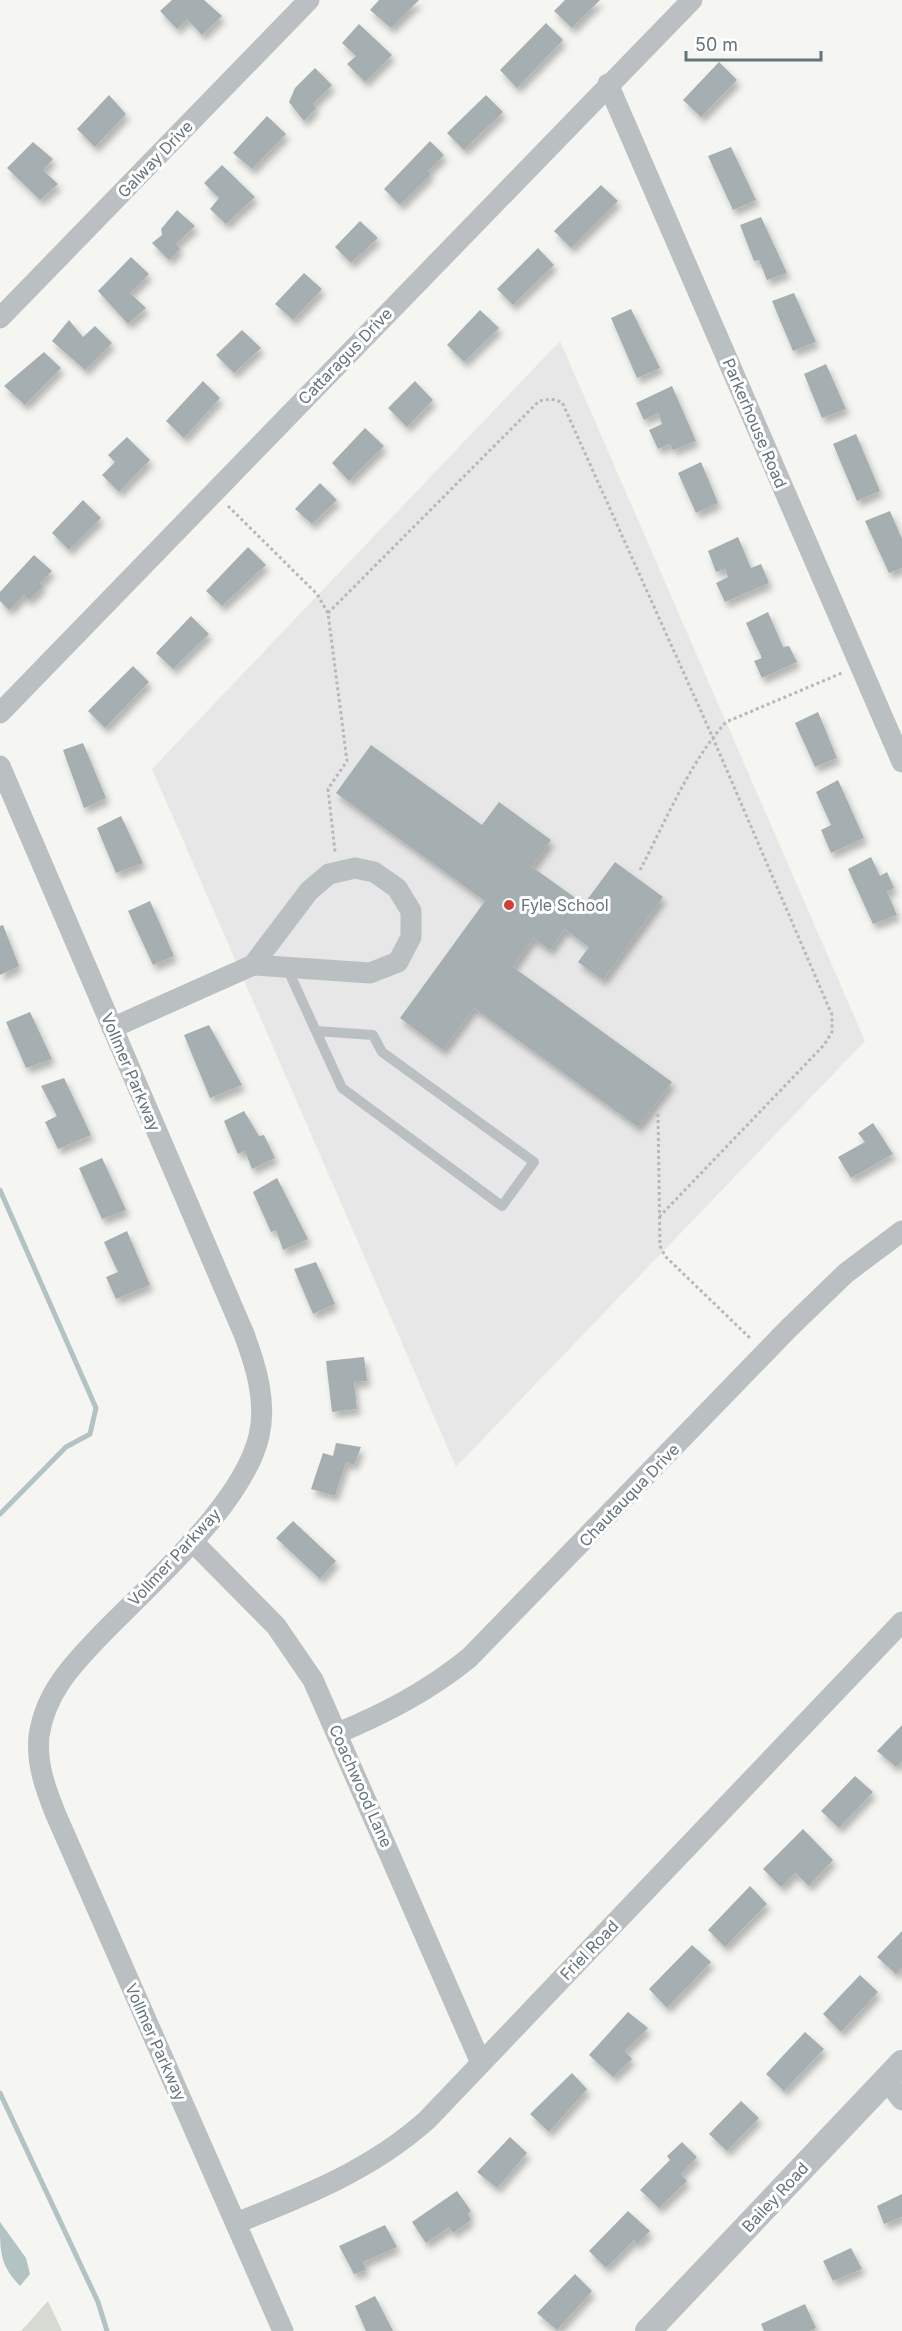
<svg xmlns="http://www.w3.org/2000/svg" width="902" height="2331" viewBox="0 0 902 2331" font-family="Inter,sans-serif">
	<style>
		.built { fill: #e6e7e6 }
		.green { fill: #d6dad2 }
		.water { fill: #b3c2c3 }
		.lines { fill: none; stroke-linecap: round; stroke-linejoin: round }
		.stream { stroke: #b3c2c3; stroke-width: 5 }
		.building { fill: #a5aeb1; filter: url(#shadow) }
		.path { stroke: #b5b9ba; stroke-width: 3; stroke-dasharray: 3 3; stroke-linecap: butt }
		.service { stroke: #bac0c2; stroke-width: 10 }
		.minor { stroke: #bac0c2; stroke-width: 21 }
		.tertiary { stroke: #bac0c2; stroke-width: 26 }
		.poi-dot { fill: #d13f36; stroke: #fff; stroke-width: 2 }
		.labels { text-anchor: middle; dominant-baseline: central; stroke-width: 6; stroke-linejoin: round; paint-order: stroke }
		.street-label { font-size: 16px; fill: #63757a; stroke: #fff }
		.poi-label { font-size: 16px; fill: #63757a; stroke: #fff; text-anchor: start }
	</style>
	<defs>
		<filter id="shadow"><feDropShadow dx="3.5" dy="6" stdDeviation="3" flood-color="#0004"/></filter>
	</defs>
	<rect width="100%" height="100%" fill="#f5f5f2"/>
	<path class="built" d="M560 341 865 1041 456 1467 152 769Z"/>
	<path class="green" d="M48 2301 62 2331H21Z"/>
	<path class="water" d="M0 2222 26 2258 30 2274 20 2286C0 2265 0 2253 0 2222Z"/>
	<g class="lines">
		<path class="stream" d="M0 1190 96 1408 90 1434 66 1447 0 1514
			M0 2093 98 2302 107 2331"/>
	</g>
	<path class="building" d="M172 0H204L222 16 202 35 187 19 177 29 160 11Z
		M379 0H419L391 28 370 10Z
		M565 0H600L572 28 554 11Z
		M546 23 563 40 517 88 500 70Z
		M359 24 392 55 365 82 347 64 356 56 342 43Z
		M719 62 737 80 701 117 683 100Z
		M315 68 332 85 313 104 316 108 304 121 289 102 295 88Z
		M109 95 126 114 95 147 77 129Z
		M486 95 503 112 464 150 447 133Z
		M267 116 286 134 252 169 233 153Z
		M430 141 444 155 428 171 431 174 400 205 384 189Z
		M33 142 53 159 43 170 58 184 40 200 7 168Z
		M731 147 756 200 733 210 708 156Z
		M222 165 255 197 226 224 210 209 219 198 204 183Z
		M601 185 618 201 571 248 554 231Z
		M177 210 195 226 176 244 180 249 169 260 152 243 162 235 161 229Z
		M761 217 787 273 767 280 759 260 754 261 740 225Z
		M360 221 378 238 351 263 335 247Z
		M538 248 554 265 513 305 497 289Z
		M131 257 149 274 130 293 146 308 128 324 98 291Z
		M304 273 322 289 293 320 275 304Z
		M794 293 816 342 793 351 772 301Z
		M631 309 660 368 637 378 611 318Z
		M480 310 499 328 464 362 447 345Z
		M69 320 83 337 95 326 112 343 85 370 52 341Z
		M242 330 261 348 234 373 216 355Z
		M44 352 61 368 25 405 4 386Z
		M826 364 846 409 822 418 804 374Z
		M203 381 220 398 184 438 166 421Z
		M415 381 433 400 407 427 388 408Z
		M672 386 696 441 673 450 670 444 658 449 649 430 662 424 658 413 644 420 636 403Z
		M365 428 384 446 349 481 332 463Z
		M856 434 880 491 857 501 833 444Z
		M127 437 150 460 119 492 102 475 115 462 108 455Z
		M701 462 718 503 696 513 678 473Z
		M320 483 337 500 312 524 295 509Z
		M83 500 101 518 69 550 52 533Z
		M890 511 902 539V568L889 573 865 521Z
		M738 537 751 568 761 564 769 583 725 602 716 583 728 577 725 569 716 572 708 551Z
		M248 547 266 565 222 606 206 591Z
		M34 555 52 571 40 583 43 586 29 600 24 595 9 610 0 601V592Z
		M768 612 783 647 789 646 797 662 762 678 754 661 762 658 746 623Z
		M191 616 209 634 173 669 156 653Z
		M133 666 149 682 105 728 88 711Z
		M818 712 837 758 815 767 795 723Z
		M83 743 106 798 84 808 63 750Z
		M371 745 482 825 499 802 551 840 532 867 584 904 615 862 663 897 603 980 578 962 589 947 565 929 550 950 533 938 513 967 672 1082 638 1127 474 1008 443 1050 400 1018 485 901 336 793Z
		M838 780 864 838 831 853 821 830 831 825 816 792Z
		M121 816 143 863 116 873 97 828Z
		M871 857 880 876 887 872 894 888 887 892 897 915 873 924 848 869Z
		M150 901 174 956 153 965 128 911Z
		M3 925 19 966 0 975V926Z
		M30 1012 52 1059 26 1068 6 1022Z
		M209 1025 242 1085 210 1098 184 1035Z
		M64 1078 91 1135 58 1149 45 1122 57 1116 41 1086Z
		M244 1111 259 1136 264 1135 275 1158 252 1169 245 1151 238 1154 224 1121Z
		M873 1123 893 1154 851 1178 838 1157 865 1142 858 1133Z
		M102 1158 126 1210 102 1219 79 1168Z
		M277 1178 308 1239 283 1250 276 1230 271 1232 253 1192Z
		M127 1231 150 1285 116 1299 106 1277 118 1272 104 1242Z
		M316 1262 335 1304 313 1314 294 1269Z
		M364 1357 367 1381 354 1382 357 1409 332 1412 326 1361Z
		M336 1443 361 1447 354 1465 346 1462 335 1496 311 1489 323 1453 333 1456Z
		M293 1521 336 1561 320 1579 276 1538Z
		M902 1725V1761L896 1767 877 1751Z
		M855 1776 873 1792 839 1828 821 1811Z
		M803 1829 833 1860 809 1886 795 1873 781 1887 763 1869Z
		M750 1886 767 1904 725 1947 708 1930Z
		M902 1931V1968L896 1974 877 1957Z
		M692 1945 711 1962 667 2008 649 1989Z
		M860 1975 878 1992 841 2032 823 2014Z
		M628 2012 648 2028 625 2051 632 2059 613 2077 589 2055Z
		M805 2032 824 2049 784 2091 766 2074Z
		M572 2073 587 2089 549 2132 530 2114Z
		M741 2101 759 2118 727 2151 709 2134Z
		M510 2137 527 2153 497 2188 477 2172Z
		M682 2142 697 2157 681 2174 687 2181 659 2208 640 2190 670 2160 667 2156Z
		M457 2191 471 2211 468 2214 471 2220 453 2233 449 2227 426 2243 412 2222Z
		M902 2194V2217L884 2224 877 2206Z
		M628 2211 650 2231 637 2244 634 2240 606 2268 589 2251Z
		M385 2225 397 2247 363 2262 366 2270 354 2274 339 2246Z
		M851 2248 862 2269 833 2281 823 2261Z
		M575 2274 592 2291 557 2330 537 2313Z
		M375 2296 393 2331H366L355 2306Z
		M805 2304 816 2328 810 2331H764L761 2324Z"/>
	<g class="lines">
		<path class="path" d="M228 506 317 594 328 613 347 761 328 789 335 852
			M328 613 539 401 551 399 562 402 713 738 832 1015V1032L824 1045 660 1216
			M640 870C666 821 689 763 726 722L842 673
			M658 1114 660 1246 665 1256 751 1339"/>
		<path class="service" d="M287 968 342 1088 502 1206 534 1162 382 1052 373 1035 316 1031"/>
		<path class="minor" d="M608 84 902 762
			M0 318 309 0
			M0 713 692 0
			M0 766 244 1334C256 1366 267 1402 259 1436 243 1505 148 1586 99 1637 71 1666 45 1694 39 1736 36 1764 46 1790 56 1815L283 2331
			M112 1028 253 965 370 973 398 962 411 937V911L397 888 374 872 355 868 329 874 309 891 253 965
			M192 1541 276 1626 313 1680 481 2063
			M338 1733C386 1713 428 1691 469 1658L789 1328 846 1273 902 1231
			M886 2080 902 2100
			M236 2223C305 2196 371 2170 427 2120L902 1622"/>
		<path class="tertiary" d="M648 2331 902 2063"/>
	</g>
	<circle class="poi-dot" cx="509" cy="905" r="6"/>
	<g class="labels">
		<g class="street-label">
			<text transform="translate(155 159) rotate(-46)">Galway Drive</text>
			<text transform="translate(345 356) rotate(-46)">Cattaragus Drive</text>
			<text transform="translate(755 423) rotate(67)">Parkerhouse Road</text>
			<text transform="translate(131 1072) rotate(67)">Vollmer Parkway</text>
			<text transform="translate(629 1495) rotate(-46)">Chautauqua Drive</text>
			<text transform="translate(174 1557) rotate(-47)">Vollmer Parkway</text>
			<text transform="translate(361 1786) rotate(66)">Coachwood Lane</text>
			<text transform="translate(589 1950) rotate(-46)">Friel Road</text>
			<text transform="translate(156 2042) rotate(66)">Vollmer Parkway</text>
			<text transform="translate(775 2197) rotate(-47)">Bailey Road</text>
		</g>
		<g class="poi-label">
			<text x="521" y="905">Fyle School</text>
		</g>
	</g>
	<path d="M686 51v9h135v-9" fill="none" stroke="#63757a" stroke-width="3"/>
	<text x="695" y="51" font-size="18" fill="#63757a" stroke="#ffffff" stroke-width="4.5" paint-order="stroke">50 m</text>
</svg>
